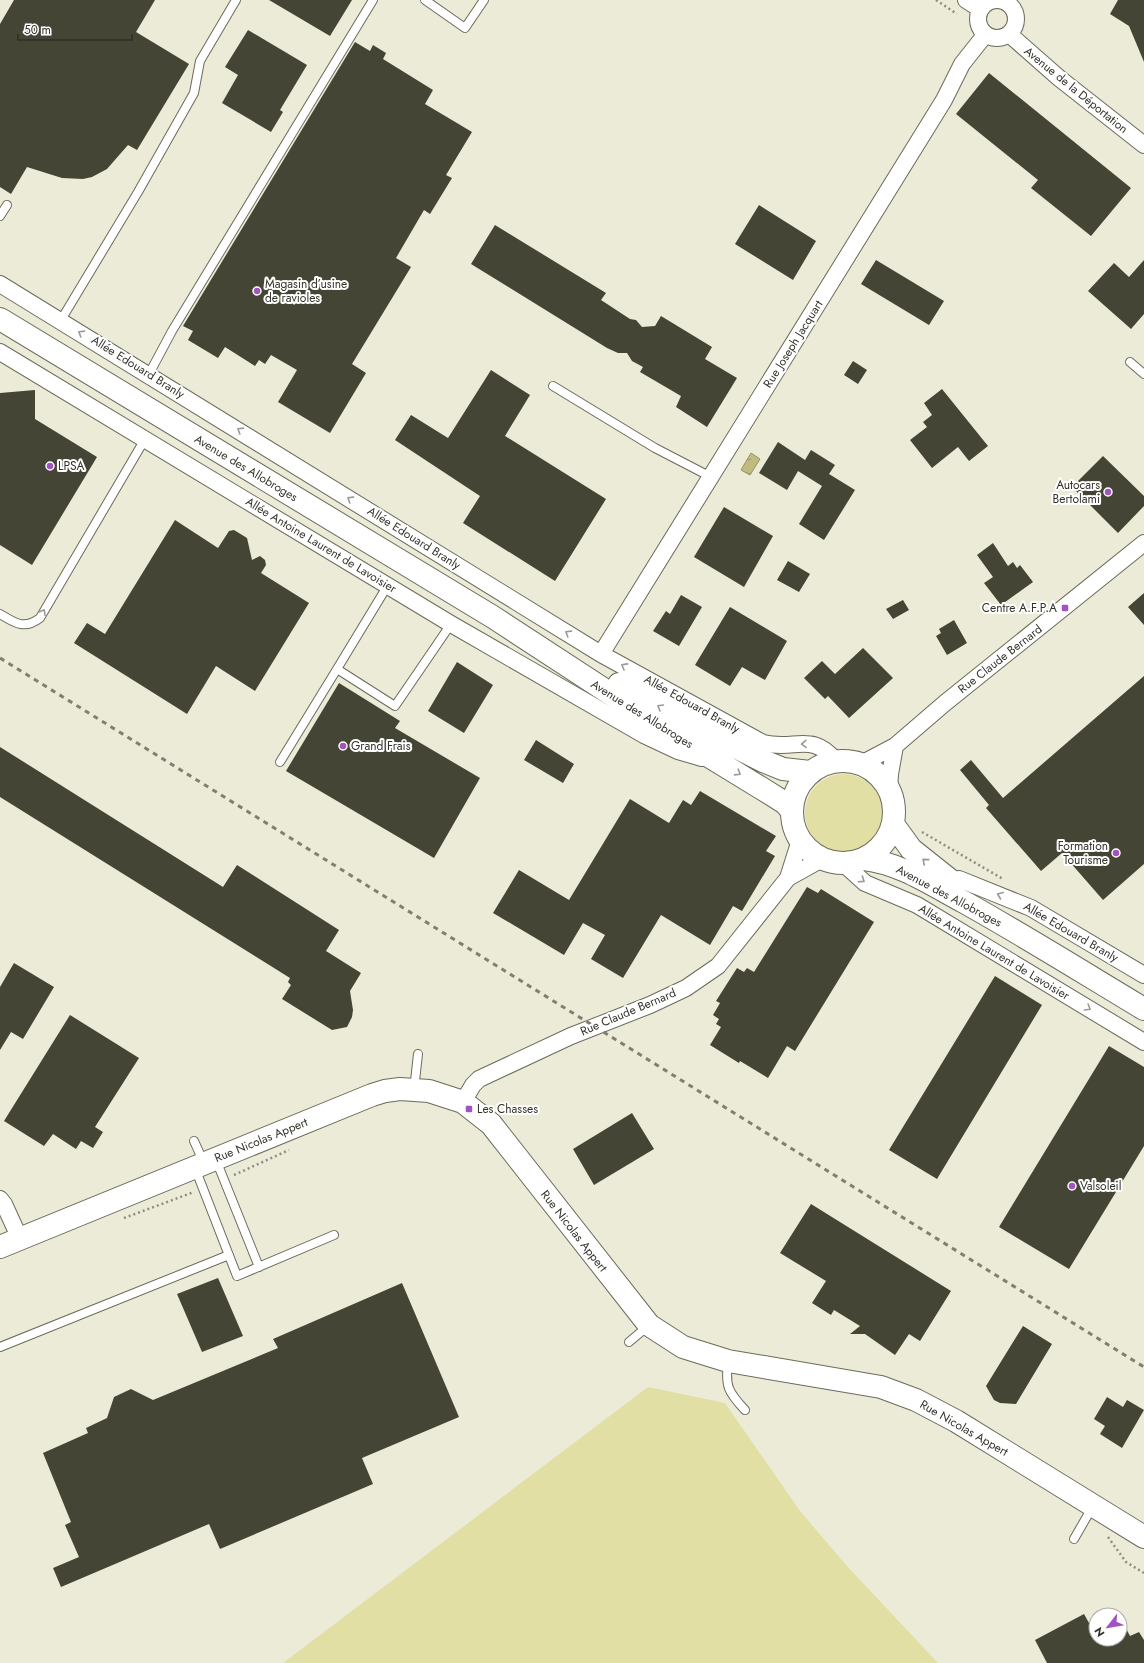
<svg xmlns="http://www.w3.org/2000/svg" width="1144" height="1663" viewBox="0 0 1144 1663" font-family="Jost,sans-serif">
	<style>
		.green { fill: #e2dfa5 }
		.water { fill: url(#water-ripples); stroke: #959365 }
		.building { fill: #454535 }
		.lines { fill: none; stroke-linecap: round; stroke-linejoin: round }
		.lane-casing { stroke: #6b6b5a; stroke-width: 10 }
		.street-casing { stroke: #6b6b5a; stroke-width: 18 }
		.secondary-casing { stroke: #6b6b5a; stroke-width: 24 }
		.primary-casing { stroke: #6b6b5a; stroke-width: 24 }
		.path { stroke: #8e8e80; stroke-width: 2.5; stroke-dasharray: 2 3; stroke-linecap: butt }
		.lane { stroke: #fff; stroke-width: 8 }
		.street { stroke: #fff; stroke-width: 16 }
		.secondary { stroke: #fff; stroke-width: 22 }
		.primary { stroke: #fff; stroke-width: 22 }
		.rail { stroke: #7f7f73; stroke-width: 3; stroke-dasharray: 5 5; stroke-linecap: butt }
		.oneway { stroke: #999995 }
		.poi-dot { fill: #a352c2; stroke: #fff; stroke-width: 1.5 }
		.labels { text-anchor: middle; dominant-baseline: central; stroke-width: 4; stroke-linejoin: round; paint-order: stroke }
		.street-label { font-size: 12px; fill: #33332b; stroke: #fff }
		.poi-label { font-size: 12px; fill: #33332b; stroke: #fff; text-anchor: start }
	</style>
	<defs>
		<pattern id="water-ripples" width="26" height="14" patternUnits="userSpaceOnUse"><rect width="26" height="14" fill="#bfbc7e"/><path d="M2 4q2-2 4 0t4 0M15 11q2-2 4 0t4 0" fill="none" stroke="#9c9967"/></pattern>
	</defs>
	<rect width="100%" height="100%" fill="#ebebd8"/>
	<path class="green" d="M805 813a39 39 0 1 1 78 0a39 39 0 1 1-78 0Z
		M648 1387 725 1403 800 1511 846 1565 938 1663H283Z"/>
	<path class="water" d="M751 453 760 459 750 475 741 470Z"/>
	<path class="building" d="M14 0H155L136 32 189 64 137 150 128 145 107 169 92 177 83 179 62 178 27 167 11 194 0 187V24Z
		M269 0H352L330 36Z
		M1118 0H1144V62L1129 26 1110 14Z
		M248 30 307 65 280 110 283 112 271 132 222 103 238 75 225 67Z
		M355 42 370 51 373 45 386 53 383 59 433 90 425 104 472 132 446 175 452 178 430 214 424 210 396 258 411 267 352 364 366 373 330 433 278 402 297 370 271 355 265 364 259 360 255 366 225 347 218 358 188 340 193 331 183 326Z
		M989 73 1131 188 1091 236 1031 188 1038 180 956 114Z
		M759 205 816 241 793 280 735 244Z
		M495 225 606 293 601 300 630 319 636 320 642 327 655 326 661 316 712 347 705 359 737 378 707 427 676 407 681 396 640 372 643 367 632 361 627 353H618L607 348 471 264Z
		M876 260 944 301 929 325 861 284Z
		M1144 260V314L1131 329 1088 291 1114 263 1129 277Z
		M853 361 867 370 858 384 844 375Z
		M491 370 530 395 505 436 606 499 555 581 463 523 480 496 395 440 411 415 448 438Z
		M942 389 988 446 969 461 958 447 932 468 910 440 927 427 923 422 932 415 924 403Z
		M35 390V419L97 457 32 565 0 545V393Z
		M778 442 805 460 811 450 835 465 829 474 855 490 824 540 799 524 822 486 798 471 787 490 759 473Z
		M1103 456 1144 496V506L1118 533 1072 487Z
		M724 507 773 536 744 587 694 557Z
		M175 520 218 548 229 531 234 530 247 538 252 560 260 556 265 560 266 565 261 573 309 603 255 691 216 666 187 714 74 643 87 623 105 634Z
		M993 543 1008 566 1013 562 1017 568 1020 565 1033 582 1001 605 984 583 993 577 977 555Z
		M788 561 810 574 799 592 777 580Z
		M1144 593V625L1128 607Z
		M681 595 702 607 679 646 653 631 666 611 670 614Z
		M903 600 909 610 893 619 886 609Z
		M730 607 787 641 765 680 742 667 730 686 695 665Z
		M954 620 967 643 947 655 936 636 941 633 939 629Z
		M863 648 893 678 849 718 828 696 825 699 804 678 822 661 835 674Z
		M457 662 493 685 464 733 428 711Z
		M1144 676V864L1103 900 1062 853 1041 871 986 808 989 805 960 770 971 760 1003 798Z
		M339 683 400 721 395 728 480 778 434 858 286 771Z
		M536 740 574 764 563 783 524 760Z
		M0 747 223 887 237 865 339 930 326 951 361 973 350 991 353 1010 352 1017 347 1027 332 1030 282 999 291 985 288 982 290 978 0 797Z
		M700 791 776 836 766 851 775 856 742 911 733 906 710 945 661 915 623 978 591 959 605 935 583 923 564 955 493 913 519 870 569 900 630 799 669 823 683 800 691 805Z
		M807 887 818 893 821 889 874 922 795 1051 787 1046 768 1078 740 1061 739 1063 710 1045 721 1027 716 1024 719 1019 713 1015 720 1003 716 1001 737 968 744 972 747 968 754 972Z
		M14 963 54 987 23 1039 11 1032 0 1050V987Z
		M995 976 1042 1005 937 1179 889 1150Z
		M70 1015 139 1058 95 1127 103 1132 93 1148 81 1141 76 1149 53 1134 44 1146 4 1121Z
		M1109 1046 1144 1067V1146L1069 1269 999 1227Z
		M632 1113 654 1149 594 1185 573 1149Z
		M811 1204 951 1291 920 1341 909 1334 895 1355 865 1334H850L860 1326 834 1310 831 1315 812 1303 826 1281 780 1253Z
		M218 1278 243 1336 202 1352 177 1294Z
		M402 1283 459 1417 362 1458 373 1484 220 1549 209 1524 61 1587 53 1568 79 1557 65 1525 71 1522 43 1453 88 1433 86 1428 107 1418 114 1397 131 1389 153 1400 278 1348 273 1339Z
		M1023 1326 1052 1344 1016 1404 1000 1403 994 1400 986 1386Z
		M1107 1397 1123 1407 1127 1400 1144 1410 1122 1448 1100 1434 1105 1426 1094 1419Z
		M1084 1614 1089 1623 1096 1620V1639H1120V1617L1130 1636 1139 1632 1144 1640V1663H1047L1035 1640Z"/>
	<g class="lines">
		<defs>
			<path id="lane" d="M425 0 465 28 484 0
				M1007 3 1008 0
				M0 216 7 205
				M61 320 138 192 194 93 200 61 236 0
				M1130 362 1144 374
				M149 374 172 331 373 0
				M553 386 655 448 711 477
				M388 585 337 669 395 706 451 624
				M0 614C15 623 24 630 40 618L145 439
				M280 762 337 669
				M414 1090 418 1054
				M194 1141 204 1163
				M216 1160 259 1267
				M195 1168 237 1276 334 1235
				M629 1342 648 1326
				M0 1347 229 1255
				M728 1362C725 1386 728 1392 745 1410
				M1074 1539 1093 1506"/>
			<path id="street" d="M978 19a19 19 0 1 1 38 0a19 19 0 1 1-38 0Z
				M966 0 980 9
				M1009 34 1059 78 1144 145
				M0 284 601 654 763 743C796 751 811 731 836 761
				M0 352 451 624 644 735 678 751 702 758
				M601 654 944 100 962 64 985 35
				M861 764 895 746 945 703 1144 543
				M889 790 890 774 895 746
				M844 864 865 883 917 905 1144 1042
				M788 878 822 859
				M950 881 959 879 1031 908 1144 975
				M463 1102 473 1085 479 1079 571 1036 650 1005 686 988 718 966 788 878 800 840
				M0 1199 4 1204 20 1239"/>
			<path id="secondary" d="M0 1247 372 1095 385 1091 400 1089 429 1091 463 1102 491 1124 649 1325 683 1347 728 1361 881 1387 916 1400 956 1421 1144 1537"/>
			<path id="primary" d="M0 319 493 617 666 730 761 788 785 803 792 811
				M619 684 687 722 763 761 783 769 810 772
				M792 812a51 51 0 1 1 102 0a51 51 0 1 1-102 0Z
				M893 824 911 849 955 884
				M864 859C900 863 932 885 964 902 1025 936 1084 973 1144 1009"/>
		</defs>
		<use href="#lane" class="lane-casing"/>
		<use href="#street" class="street-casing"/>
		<use href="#secondary" class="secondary-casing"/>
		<use href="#primary" class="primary-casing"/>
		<path class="path" d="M936 0 957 14
			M902 799 903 810
			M922 832 1003 879
			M234 1175 289 1150
			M124 1218 194 1192
			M1108 1537 1126 1562 1144 1573"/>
		<use href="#lane" class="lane"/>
		<use href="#street" class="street"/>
		<use href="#secondary" class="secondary"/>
		<use href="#primary" class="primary"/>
		<path class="rail" d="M0 658 1144 1367"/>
	</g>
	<defs><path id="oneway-chevron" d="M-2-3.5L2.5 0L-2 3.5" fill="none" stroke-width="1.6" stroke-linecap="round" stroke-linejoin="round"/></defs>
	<g class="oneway">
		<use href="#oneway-chevron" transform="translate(81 333) rotate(-148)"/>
		<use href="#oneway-chevron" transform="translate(240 430) rotate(-148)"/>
		<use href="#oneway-chevron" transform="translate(350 499) rotate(-148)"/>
		<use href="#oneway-chevron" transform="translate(43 612) rotate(-60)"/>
		<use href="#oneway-chevron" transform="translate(568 633) rotate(-148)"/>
		<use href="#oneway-chevron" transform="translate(624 666) rotate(-151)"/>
		<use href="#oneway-chevron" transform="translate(660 707) rotate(-150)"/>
		<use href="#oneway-chevron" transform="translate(804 744) rotate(177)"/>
		<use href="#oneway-chevron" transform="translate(738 773) rotate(32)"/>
		<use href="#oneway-chevron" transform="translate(925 861) rotate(-140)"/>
		<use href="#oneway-chevron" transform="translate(862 880) rotate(34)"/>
		<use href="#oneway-chevron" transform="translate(1000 895) rotate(-158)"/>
		<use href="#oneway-chevron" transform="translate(1088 1008) rotate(31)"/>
	</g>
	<g class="poi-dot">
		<circle cx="257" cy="291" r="4"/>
		<circle cx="50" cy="466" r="4"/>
		<circle cx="1108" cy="492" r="4"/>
		<rect x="1061" y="604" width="8" height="8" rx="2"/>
		<circle cx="343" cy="746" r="4"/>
		<circle cx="1116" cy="853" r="4"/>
		<rect x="465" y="1105" width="8" height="8" rx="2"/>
		<circle cx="1072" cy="1186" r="4"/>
	</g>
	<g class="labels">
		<g class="street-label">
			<text transform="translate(1076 90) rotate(39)">Avenue de la Déportation</text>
			<text transform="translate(793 344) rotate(-58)">Rue Joseph Jacquart</text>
			<text transform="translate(138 367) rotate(32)">Allée Edouard Branly</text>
			<text transform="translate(246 468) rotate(31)">Avenue des Allobroges</text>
			<text transform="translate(414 538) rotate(32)">Allée Edouard Branly</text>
			<text transform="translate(321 545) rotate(31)">Allée Antoine Laurent de Lavoisier</text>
			<text transform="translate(1000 659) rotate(-38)">Rue Claude Bernard</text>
			<text transform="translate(692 704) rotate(29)">Allée Edouard Branly</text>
			<text transform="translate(642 714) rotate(32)">Avenue des Allobroges</text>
			<text transform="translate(949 896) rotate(28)">Avenue des Allobroges</text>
			<text transform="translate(1071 932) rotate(30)">Allée Edouard Branly</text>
			<text transform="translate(994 952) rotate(31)">Allée Antoine Laurent de Lavoisier</text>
			<text transform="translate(628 1012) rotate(-23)">Rue Claude Bernard</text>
			<text transform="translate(261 1140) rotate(-22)">Rue Nicolas Appert</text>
			<text transform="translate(574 1231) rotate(52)">Rue Nicolas Appert</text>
			<text transform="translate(964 1428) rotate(30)">Rue Nicolas Appert</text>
		</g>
		<g class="poi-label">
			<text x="265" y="284">Magasin d’usine<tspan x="265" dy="14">de ravioles</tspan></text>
			<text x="58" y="466">LPSA</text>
			<text x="1100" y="485" text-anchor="end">Autocars<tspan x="1100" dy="14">Bertolami</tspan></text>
			<text x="1057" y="608" text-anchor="end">Centre A.F.P.A</text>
			<text x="351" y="746">Grand Frais</text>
			<text x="1108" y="846" text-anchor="end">Formation<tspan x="1108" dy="14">Tourisme</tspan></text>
			<text x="477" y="1109">Les Chasses</text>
			<text x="1080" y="1186">Valsoleil</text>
		</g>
	</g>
	<g transform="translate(1108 1627) rotate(239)"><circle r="19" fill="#ffffff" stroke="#adadaa"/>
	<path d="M0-3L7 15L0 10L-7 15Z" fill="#a352c2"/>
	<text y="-6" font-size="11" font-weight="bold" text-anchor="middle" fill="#33332b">N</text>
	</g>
	<path d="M18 34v6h114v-6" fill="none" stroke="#33332b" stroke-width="2"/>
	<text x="24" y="34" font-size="12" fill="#33332b" stroke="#ffffff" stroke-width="3" paint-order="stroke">50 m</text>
</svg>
